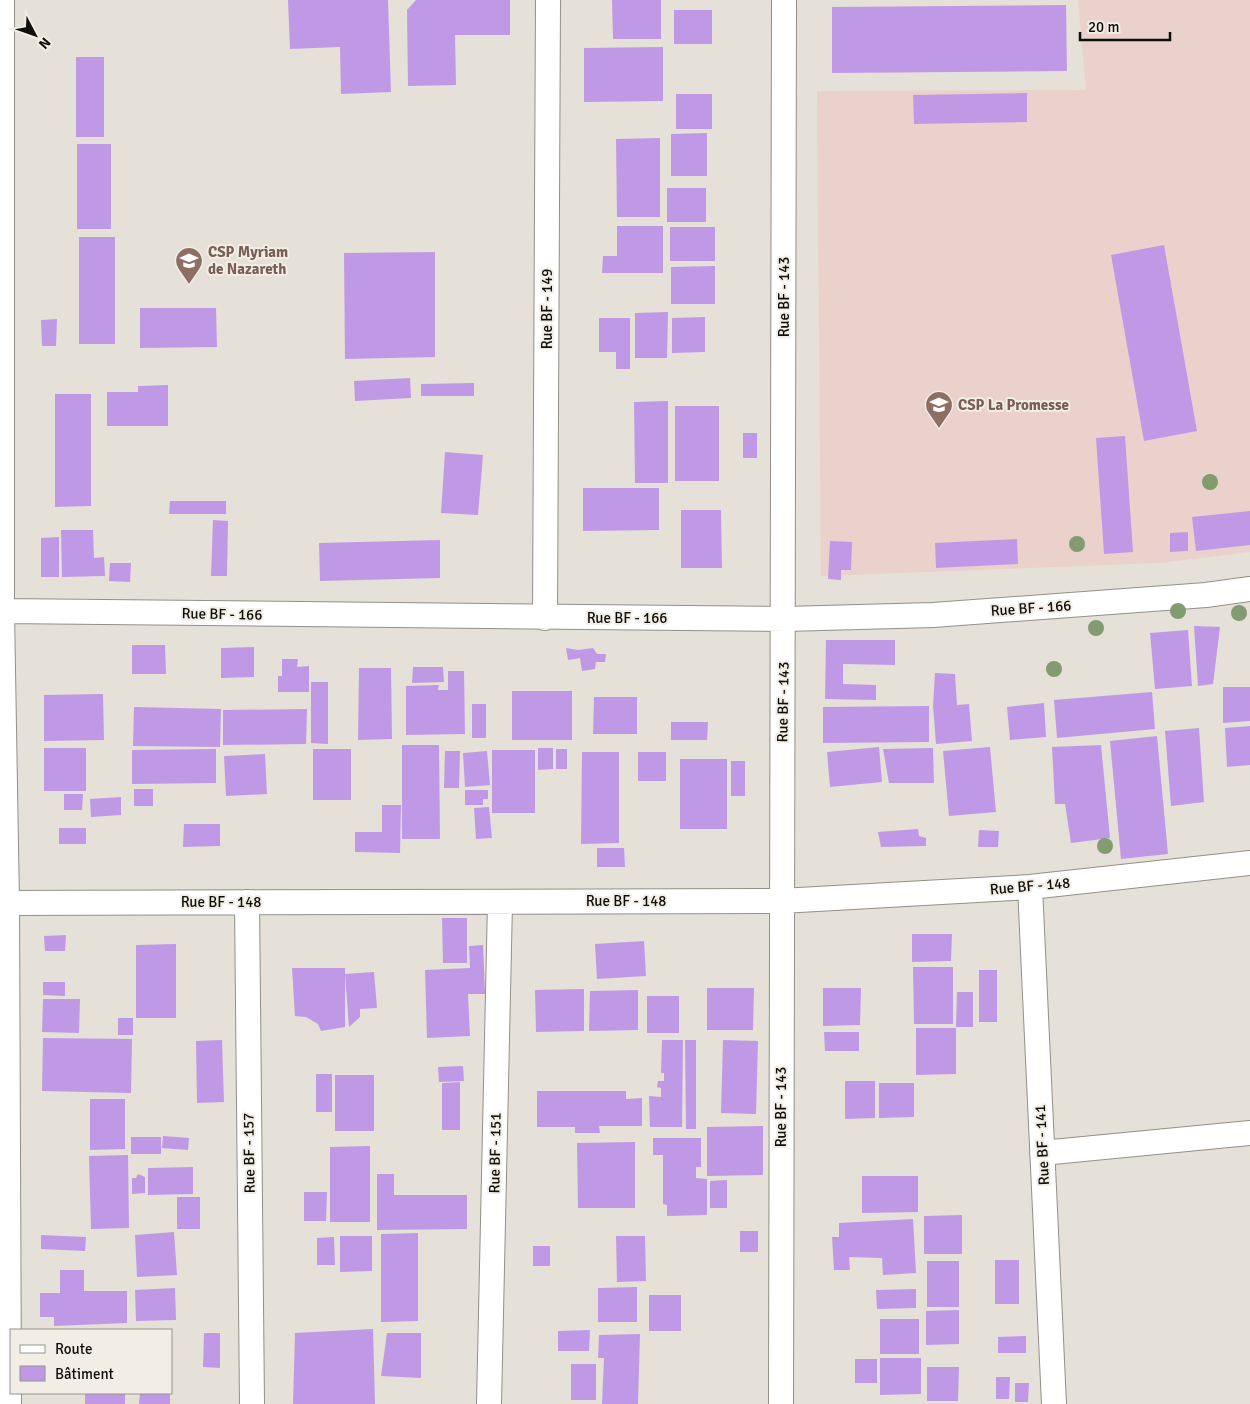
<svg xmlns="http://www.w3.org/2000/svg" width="1250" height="1404" viewBox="0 0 1250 1404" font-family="Signika,sans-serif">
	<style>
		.education { fill: #ead1cb }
		.building { fill: #c099e6 }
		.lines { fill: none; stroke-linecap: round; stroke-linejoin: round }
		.street-casing { stroke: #948f88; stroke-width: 26 }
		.street { stroke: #fff; stroke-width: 24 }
		.tree { fill: #829b70 }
		.labels { text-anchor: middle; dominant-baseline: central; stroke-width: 4; stroke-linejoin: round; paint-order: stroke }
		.education-label { font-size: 15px; font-weight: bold; fill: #785e54; stroke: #f2eee5; text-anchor: start }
		.street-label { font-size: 15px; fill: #100e0b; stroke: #f2eee5 }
	</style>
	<rect width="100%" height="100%" fill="#e5e0d8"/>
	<path class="education" d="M1078 0H1250V552L1159 563 821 576 817 91 1086 90Z"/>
	<path class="building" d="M288 0H388L391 92 341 94 340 47 290 49Z
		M416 0H510V35H455L456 85 408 86 407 10Z
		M612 0H661V39H613Z
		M1066 5 1067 71 832 73V7Z
		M674 10H712V44H674Z
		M663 47V101L584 102V48Z
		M76 57H104V137H76Z
		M1027 93V122L914 124 913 95Z
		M676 94H712V129H676Z
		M707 133V176H671V134Z
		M660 138V217H617L616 139Z
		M77 144H111V229H77Z
		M667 188H706V222H667Z
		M617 226H663V273H602L603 256H617Z
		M670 227H715V261H670Z
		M79 237H115V344H79Z
		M1164 245 1197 431 1144 441 1111 255Z
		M435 252V357L345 359 344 253Z
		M715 266V304H671V267Z
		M140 308H216L217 347 140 348Z
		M668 312 667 358H635V313Z
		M705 317V352L672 353V318Z
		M599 318H630V369H616V352H599Z
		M57 319 56 346H42L41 320Z
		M410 378 411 398 355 401 354 381Z
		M474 383V396H421V384Z
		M168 385V426H107V392H138V386Z
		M55 394H91V506L55 507Z
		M668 401V483H635L634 402Z
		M675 406H719V481H675Z
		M743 433H757V458H743Z
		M1125 436 1133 552 1104 554 1096 438Z
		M445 452 483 455 478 515 441 513Z
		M583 488H659V530L583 531Z
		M170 501H226V514H169Z
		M681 510H721L722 568H681Z
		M1250 511V545L1196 551 1192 517Z
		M213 520 228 521 227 576H211Z
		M61 530H93L94 558 104 557 105 576 62 577Z
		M1188 532V551L1170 552V533Z
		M59 537V577H41V538Z
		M1017 539 1018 564 936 568 935 543Z
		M440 540V578L320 581 319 543Z
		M830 541 852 542 851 570H841V580L828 579Z
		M110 563H131L130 582 109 581Z
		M1194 626 1220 627 1213 684 1198 686Z
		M1188 630 1192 686 1155 689 1150 633Z
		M826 640H895V665L843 664V684L876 685V700L825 699Z
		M132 645H165L166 674H132Z
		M254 647V677L221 678V648Z
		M566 648 578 650 593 648 597 654H606L605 662H596L595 669 582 671 580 658 568 660Z
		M282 659H298L297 667 309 666V692H278V676H282Z
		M413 667H443L444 682 412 683Z
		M359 668H391L392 739 358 740Z
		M448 671H464L465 734 406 735V686L439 685 438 690H448Z
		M935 673 955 674 957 705 969 704 972 741 936 744 933 706Z
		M311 682H328V744L311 743Z
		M1223 687H1250V721L1223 723Z
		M512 691H572V740H512Z
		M1152 692 1155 729 1057 738 1054 700Z
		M103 694 104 740 44 741V695Z
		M594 697H637V734H593Z
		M1044 703 1046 737 1010 740 1007 707Z
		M472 704H486V738H472Z
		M929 706V742L823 743V707Z
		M134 707 221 709 220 747 133 746Z
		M307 709 306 744 223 745V710Z
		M671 722H708L707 740H671Z
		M1250 726V765L1227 767 1225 728Z
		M1199 728 1204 802 1171 806 1165 731Z
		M1157 736 1168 854 1121 859 1110 741Z
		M402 745H439L440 839H402Z
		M1101 745 1110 838 1071 843 1065 804H1055L1052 747Z
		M879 747 882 782 830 787 827 752Z
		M990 747 996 812 949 816 943 751Z
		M44 748H86V791H44Z
		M538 748H553V769L538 770Z
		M933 748 934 783H889L883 749Z
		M216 749V783L132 784V750Z
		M313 749H351V800H313Z
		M556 749H567V769H556Z
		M492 750H535V813H492Z
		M445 751H460L459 788H444Z
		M487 751 490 785 465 787 463 753Z
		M582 752H619V843L581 844Z
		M638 752H666V781H638Z
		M265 754 267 794 226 796 224 756Z
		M680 759H727V829H680Z
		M731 761H745V796H731Z
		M134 789H153V806H134Z
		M465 790H488V799H483V805H465Z
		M64 794H83L82 810H64Z
		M121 797V815L91 817 90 799Z
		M382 805H401L400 853 355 852V832H382Z
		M489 807 492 838 476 839 474 808Z
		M184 824H220V846L183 847Z
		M59 828H86V844H59Z
		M918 829 919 836 926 838V846L881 847 878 832Z
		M979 830 999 831 998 847H978Z
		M597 848H624L625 867H597Z
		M442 918H467V963H443Z
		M912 934H952L951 961 912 962Z
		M66 935 65 951H45L44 936Z
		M644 941 646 976 597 979 595 944Z
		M176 944V1018H136V945Z
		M483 945 485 994H468L470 1036 427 1038 425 970 470 968 469 946Z
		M913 967H953V1024H914Z
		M292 968H345V1027L321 1031 318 1024 306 1017 295 1016Z
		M979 970H997V1022H979Z
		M374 972 377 1008 360 1009V1017L349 1027 345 974Z
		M43 982H65V996L43 995Z
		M707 988H754L753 1030H707Z
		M823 988H861L860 1025 823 1026Z
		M584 989V1031L536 1032 535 990Z
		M638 990V1030L589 1031 590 991Z
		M957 992H973V1027H956Z
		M647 996H679V1033H647Z
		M43 999H80L79 1033 42 1032Z
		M118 1018H133V1035H118Z
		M916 1028H956V1074L916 1075Z
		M824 1032H859V1051H825Z
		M43 1038 132 1039 131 1093 42 1091Z
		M222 1040 224 1102 197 1103 196 1041Z
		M662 1040H683L682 1127H650L649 1096 661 1097V1088L657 1087 658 1081H664V1073H661Z
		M685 1040H696V1129H686Z
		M723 1040 758 1041 756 1114 721 1113Z
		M463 1066 464 1081 439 1082 438 1067Z
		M316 1074H332V1112H316Z
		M335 1075H374V1131H335Z
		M845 1081H875V1118L845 1119Z
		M460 1082V1130H442V1083Z
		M879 1083H914V1117L879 1118Z
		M537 1091H626V1099L642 1098V1126H599L600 1133H575V1127H537Z
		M90 1099H125V1149L90 1150Z
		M763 1126V1175L707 1176V1127Z
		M163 1136 189 1138 188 1150 162 1148Z
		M131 1137H161V1154H131Z
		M653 1138H701V1167H696V1178L707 1179V1215L667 1216V1205L663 1204V1155H653Z
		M635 1142V1208H578L577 1143Z
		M370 1146V1222H330V1147Z
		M128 1155 129 1228 91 1229 89 1156Z
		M193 1167V1194L148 1195V1168Z
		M138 1174 145 1177V1193L132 1194V1178H136Z
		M377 1174H394V1195H467V1229L377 1230Z
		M862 1176H918V1212L862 1213Z
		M727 1180V1208H710V1181Z
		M304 1192H327L326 1221H304Z
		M177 1197H200V1229H177Z
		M962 1215V1254H924V1216Z
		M913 1219 916 1273 883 1275 882 1258 849 1257 850 1270H834L832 1237H839V1223Z
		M740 1231H758V1252H740Z
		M174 1232 177 1275 137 1277 135 1235Z
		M418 1233V1321L381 1322V1234Z
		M41 1235 86 1237 85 1251 41 1249Z
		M340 1236H372V1271L340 1272Z
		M616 1236H645L646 1281 617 1282Z
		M334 1237 335 1265H317V1238Z
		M533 1246H550V1266H533Z
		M995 1260H1019V1304H995Z
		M927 1261H959V1307H927Z
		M60 1270H84V1291H127V1323L54 1326V1317H40V1293H60Z
		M637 1287V1322H598V1288Z
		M175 1288 176 1320 136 1321 135 1290Z
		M916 1289V1308L877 1309 876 1290Z
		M649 1295H681V1331H649Z
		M959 1310V1344L926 1345V1311Z
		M880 1319H919V1354H880Z
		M373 1329 375 1404H293L295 1333Z
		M590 1330 589 1351H558V1331Z
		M204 1333H220V1368L203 1367Z
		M387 1333H421V1378L381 1376Z
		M640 1334 638 1404H602L604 1358H598L599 1335Z
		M1026 1336V1353H998V1337Z
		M880 1358H921V1394L880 1395Z
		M855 1359H877V1383H855Z
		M571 1364H596V1400H571Z
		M927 1367H959L958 1401H927Z
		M996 1377H1010L1009 1399H996Z
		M1015 1383H1029L1028 1402H1015Z
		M85 1393H125V1404H85Z
		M140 1393H170V1404H139Z"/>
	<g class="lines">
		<defs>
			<path id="street" d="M2 0V611L7 903 9 1404
				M2 611 785 619 933 615 1206 595 1250 589
				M545 618 548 0
				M1030 887 1054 1404
				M247 902 252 1404
				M0 903 781 901 1030 887 1250 863
				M1042 1153 1250 1133
				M489 1404 500 902
				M781 1404C781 936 784 468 784 0"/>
		</defs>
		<use href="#street" class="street-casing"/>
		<use href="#street" class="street"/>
	</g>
	<g class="tree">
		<circle cx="1210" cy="482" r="8"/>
		<circle cx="1077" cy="544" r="8"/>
		<circle cx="1178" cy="611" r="8"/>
		<circle cx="1239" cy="613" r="8"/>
		<circle cx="1096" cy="628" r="8"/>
		<circle cx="1054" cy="669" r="8"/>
		<circle cx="1105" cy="846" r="8"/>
	</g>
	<defs>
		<symbol id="school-pin" viewBox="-11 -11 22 30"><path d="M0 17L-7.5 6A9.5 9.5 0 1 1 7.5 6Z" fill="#8d6e63" stroke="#f2eee5"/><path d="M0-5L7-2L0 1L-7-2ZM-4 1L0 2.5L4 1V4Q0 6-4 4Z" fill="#fff"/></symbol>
	</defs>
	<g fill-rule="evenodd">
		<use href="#school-pin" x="173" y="245" width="32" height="43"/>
		<use href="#school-pin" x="923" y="389" width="32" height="43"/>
	</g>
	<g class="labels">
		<g class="education-label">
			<text x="208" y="252">CSP Myriam<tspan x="208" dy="17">de Nazareth</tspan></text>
			<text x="958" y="405">CSP La Promesse</text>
		</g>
		<g class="street-label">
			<text transform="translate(784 297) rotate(-90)">Rue BF - 143</text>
			<text transform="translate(547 309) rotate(-90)">Rue BF - 149</text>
			<text transform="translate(1031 608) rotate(-4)">Rue BF - 166</text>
			<text transform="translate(222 614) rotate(1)">Rue BF - 166</text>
			<text x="627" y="618">Rue BF - 166</text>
			<text transform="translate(783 702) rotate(-89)">Rue BF - 143</text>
			<text transform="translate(1030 886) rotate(-5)">Rue BF - 148</text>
			<text x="626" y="901">Rue BF - 148</text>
			<text x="221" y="902">Rue BF - 148</text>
			<text transform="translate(781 1107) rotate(-90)">Rue BF - 143</text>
			<text transform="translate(1042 1145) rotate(-93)">Rue BF - 141</text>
			<text transform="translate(249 1153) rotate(-91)">Rue BF - 157</text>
			<text transform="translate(495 1153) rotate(-89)">Rue BF - 151</text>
		</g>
	</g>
	<rect x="10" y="1329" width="162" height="65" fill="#f2eee5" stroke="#98948e"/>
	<rect x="20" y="1345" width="25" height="8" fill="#ffffff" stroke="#98948e"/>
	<text x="55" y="1354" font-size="15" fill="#100e0b">Route</text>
	<rect x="20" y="1366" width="25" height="15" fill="#c099e6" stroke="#98948e"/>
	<text x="55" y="1379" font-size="15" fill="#100e0b">Bâtiment</text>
	<g transform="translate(35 35) rotate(131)" stroke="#f2eee5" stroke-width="4" paint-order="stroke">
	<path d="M0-4L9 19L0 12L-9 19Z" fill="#100e0b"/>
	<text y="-8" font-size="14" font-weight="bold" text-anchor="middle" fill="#100e0b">N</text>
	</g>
	<path d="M1080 32v8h90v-8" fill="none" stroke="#100e0b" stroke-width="2.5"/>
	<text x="1088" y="32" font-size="15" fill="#100e0b" stroke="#f2eee5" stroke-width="4" paint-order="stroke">20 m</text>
</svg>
